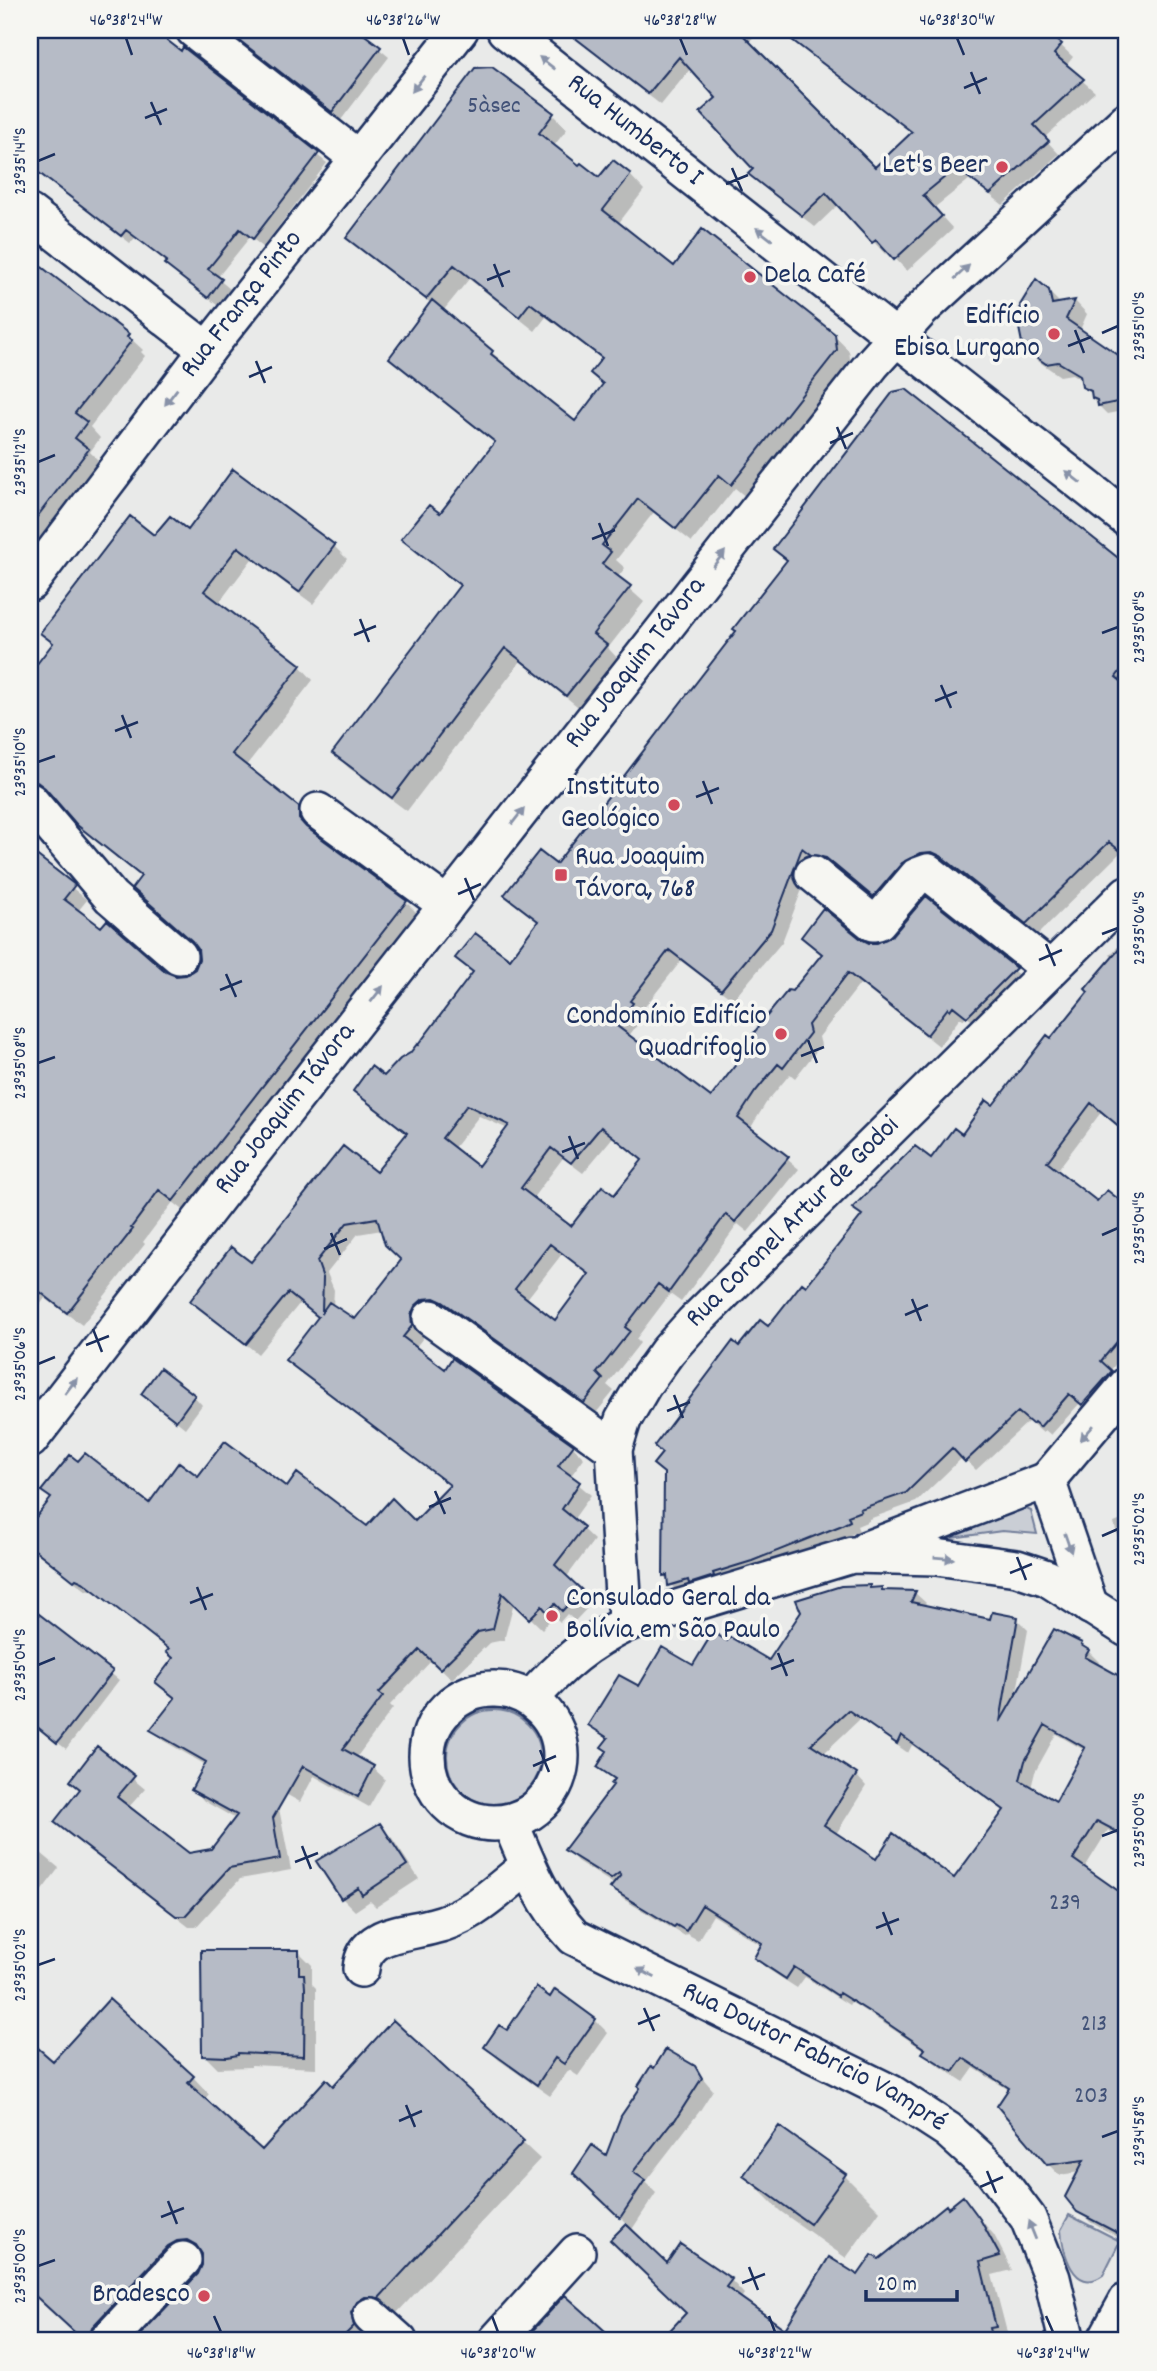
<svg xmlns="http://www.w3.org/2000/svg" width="1157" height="2371" viewBox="0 0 1157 2371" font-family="Dekko,sans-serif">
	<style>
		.green { fill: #caced5; stroke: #727e9a; stroke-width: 2 }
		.shadow { fill: #0003; fill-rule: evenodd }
		.building { fill: #b6bbc6; stroke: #1b2f5e; stroke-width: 2; fill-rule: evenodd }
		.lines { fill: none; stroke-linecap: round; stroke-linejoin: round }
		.minor-casing { stroke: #1b2f5e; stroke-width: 40 }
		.minor { stroke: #f6f6f2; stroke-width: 35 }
		.oneway { fill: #8892a8 }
		.ticks { fill: none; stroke: #1b2f5e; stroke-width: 2.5 }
		.poi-dot { fill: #d1495b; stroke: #f6f6f2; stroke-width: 2.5 }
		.labels { text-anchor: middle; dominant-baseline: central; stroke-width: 7; stroke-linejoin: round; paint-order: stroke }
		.number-label { font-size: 24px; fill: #425278 }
		.street-label { font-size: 28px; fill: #1b2f5e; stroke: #f6f6f2 }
		.poi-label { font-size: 28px; fill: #1b2f5e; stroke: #f6f6f2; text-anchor: end }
		.neatline { fill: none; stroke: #1b2f5e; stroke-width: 2.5 }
		.ticks-label { font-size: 18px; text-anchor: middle; fill: #1b2f5e }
	</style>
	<rect width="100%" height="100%" fill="#e9eae9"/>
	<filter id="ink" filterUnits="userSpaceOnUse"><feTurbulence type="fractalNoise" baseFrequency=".0143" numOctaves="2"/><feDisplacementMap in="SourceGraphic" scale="14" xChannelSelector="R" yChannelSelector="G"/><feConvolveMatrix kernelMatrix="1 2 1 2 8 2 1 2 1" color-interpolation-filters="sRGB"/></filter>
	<g filter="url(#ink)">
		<path class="green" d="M1024 1508 1031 1511 1037 1534 1002 1531 937 1540Z
			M447 1757a47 47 0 1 1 94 0a47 47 0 1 1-94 0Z
			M1069 2215 1120 2241 1103 2275C1074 2296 1062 2251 1061 2230Z"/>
		<path class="shadow" d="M30 30H151L182 54 184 50 327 163 263 247 250 237 217 278 230 289 218 306 136 237 130 243 30 166Z
			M224 30H356L389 57 341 120Z
			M564 30H760L748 43 875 170 913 134 778 30H1063L1055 40 1073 57 1066 66 1095 92 1044 138 1059 154 1003 205 970 179 934 208 953 229 907 271 888 251 885 254 839 204 815 227 762 185 751 174 756 169 718 99 691 68 661 105Z
			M552 114 567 129 553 147 600 180 630 175 644 190 618 224 674 268 834 335 849 351 851 365 747 498 735 488 692 542 654 512 616 560 625 568 617 578 644 602 608 648 620 661 582 710 521 661 407 811 349 768 334 753 461 587 418 554 404 539 440 516 496 444 406 372 392 358 432 304 363 252 348 237ZM469 279 535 331 546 317 603 360 592 373 605 386 576 424 443 311Z
			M30 260 128 336 143 350 141 352 145 356 90 427 100 438 90 452 103 465 30 559Z
			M1048 291 1061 304 1075 301 1087 314 1080 330 1119 357 1122 352 1127 355V410L1107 414 1094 401 1093 395 1084 386 1083 381 1072 374 1060 376 1038 361 1024 348Z
			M906 391 1127 567V857L1121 852 1038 934 954 867 945 863 885 907 839 869 824 865 814 858 782 942 733 1000 681 961 640 1013 644 1016 628 1037 711 1099 823 955 803 937 860 940 868 944H877L894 936 926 899 1026 981 980 1027 966 1016 963 1020 960 1018 939 1046 860 984 819 1037 821 1045 795 1078 790 1074 766 1103 750 1129 799 1169 748 1232 738 1224 681 1302 670 1294 636 1339 640 1343 607 1385 614 1391 596 1413 456 1313 447 1308 422 1328 423 1338 415 1348 445 1371 572 1446 584 1458 570 1477 591 1495 573 1520 594 1540 566 1578 592 1603 575 1621 567 1614 560 1622 554 1616 542 1629 514 1602 504 1640 489 1643 452 1679 432 1660 390 1705 393 1708 356 1758 373 1768 385 1779 369 1807 314 1776 300 1802 275 1788 291 1870 240 1879 196 1927H189L68 1833 56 1822 81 1790 97 1749 145 1789 128 1808 189 1855 212 1850 236 1819 204 1801 193 1789 206 1765 164 1741 153 1730 176 1699 157 1682 175 1658 170 1651 96 1593 88 1589 87 1591 33 1550 30 1546V1528L52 1499 149 1506 198 1479 287 1489 367 1528 416 1524 451 1486 299 1372 287 1360 319 1318 300 1303 258 1354 192 1301 252 1265 376 1174 408 1135 355 1091 384 1078 411 1054 474 974 458 958 510 961 539 923 506 895 556 866 738 632 788 561 775 549ZM479 1116 508 1129 478 1168 453 1149ZM613 1137 643 1161 615 1198 571 1228 532 1199 563 1158 583 1173ZM382 1230 403 1260 355 1322 333 1307 334 1290 327 1273 358 1234ZM562 1254 590 1276 555 1322 526 1300Z
			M188 532 334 546 347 559 313 604 252 559 218 604 300 666 313 680 245 767 298 808 311 822 312 834 406 902 419 915 187 1213 173 1202 143 1242 145 1244 82 1325 45 1298 37 1309 30 1303V830L39 843 31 854 87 900 78 911 165 973 176 978 187 976 196 970 200 961 199 948 142 877 92 838 52 795 40 794 30 799V675L54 644 155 538Z
			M1125 939 1127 941V1132L1102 1111 1056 1172 1098 1203 1117 1200 1127 1189V1346L1121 1353 1123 1355 1110 1371 1121 1381 1092 1414 1080 1403 1051 1435 1045 1430 1043 1433 1029 1421 976 1470 963 1457 916 1502 869 1519V1521L857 1526 859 1531 850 1535 762 1571 679 1594 664 1576 740 1348 768 1329 806 1289 863 1216 854 1208 932 1161 994 1108 1051 1041 1114 958 1110 955Z
			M143 1394 194 1396 202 1405 185 1428Z
			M1127 1495V1514L1122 1497Z
			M1127 1518V1571L1114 1523Z
			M1127 1573V1597L1120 1574Z
			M869 1587 872 1589H881L884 1592 915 1593 926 1603 924 1607 991 1621 1017 1619 1028 1630 1016 1697 1081 1644 1099 1662 1097 1665 1127 1682V1841L1108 1830 1084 1869 1127 1899V2242L1090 2222 1079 2210 1080 2172 1059 2175 1048 2164 1009 2090 974 2068 964 2082 935 2063 924 2053 925 2051 897 2032 851 2002 849 2005 805 1977 797 1988 766 1968 756 1958 762 1946 713 1915 698 1940 687 1934 685 1936 623 1899 613 1888 615 1885 577 1861 567 1850 615 1785V1781L599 1767 609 1752 608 1740 590 1725 640 1689 694 1668 770 1662ZM860 1719 908 1753 912 1745 1005 1811 954 1880 877 1861 836 1834 866 1786 856 1775 823 1754ZM1056 1734 1086 1751 1057 1803 1031 1788 1035 1772Z
			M39 1616 119 1680 66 1749 30 1721V1628Z
			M379 1825 392 1838 419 1879 376 1907 370 1901 355 1911 342 1898Z
			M30 1844 59 1868 30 1906Z
			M299 1952 312 1965V1984L316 1988V2068L251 2065V2067L217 2068 204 2055Z
			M555 1991 595 2020 608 2033 578 2076 569 2070 550 2096 499 2060 486 2047 550 1999Z
			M394 2023 540 2159 396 2314 383 2313 367 2330 370 2341H142L139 2338 200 2274 204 2264V2256L195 2257 111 2341H85L30 2290V2043L53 2064 193 2077 209 2094 204 2100 262 2152 333 2088Z
			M694 2068 713 2090 699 2112 645 2182 656 2193 631 2231 667 2265 680 2246 731 2280 744 2294 740 2300 785 2332 962 2198 994 2235 1012 2270 992 2275 1009 2340 662 2341 688 2313 613 2240 628 2224 576 2173 607 2157Z
			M779 2128 845 2176 880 2211 846 2258 780 2211 745 2176Z"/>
		<path class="building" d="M40 30H154L181 51 183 47 319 153 253 239 240 229 208 269 222 279 208 298 164 264 167 261 126 230 121 236 30 166V43Z
			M226 30H358L381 47 332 112Z
			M565 30H738L875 167 912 132 779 30H1044L1062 44 1054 54 1084 79 1034 125 1049 141 990 194 956 168 923 195 942 216 894 260 876 240 872 243 826 193 802 216 748 174 753 169 700 112 716 98 679 57 648 94Z
			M492 67 554 113 539 133 579 165 581 163 599 177 613 160 631 174 603 210 674 266 702 229 835 334 837 350 731 485 719 475 676 529 638 499 602 545 611 552 602 564 631 586 593 634 607 645 566 696 505 648 392 798 332 753 460 585 401 539 429 505 440 513 495 442 389 358 432 300 493 351 491 354 575 421 603 384 590 373 602 358 530 303 519 317 454 265 426 299 346 238 475 68Z
			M30 258 129 334 127 337 132 340 75 413 87 422 75 438 89 449 30 526Z
			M1036 279 1049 290 1052 304 1075 300 1066 319 1127 361V400L1098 406 1097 400 1092 398 1091 391 1082 387 1080 375 1058 362 1046 364 1023 348 1017 318 1021 311 1020 305Z
			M906 389 1127 565V662L1116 677 1127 686V856L1109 842 1026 924 941 856 932 852 921 853 902 863 873 897 826 858 811 855 802 848 771 930 721 990 669 950 630 1001 633 1003 617 1026 711 1097 740 1059 737 1055 766 1017 788 990 792 991 822 954 801 937 823 908 861 939 869 943H877L893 935 926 896 1016 968 967 1017 953 1006 950 1010 948 1008 927 1035 848 973 808 1025 810 1033 783 1068 778 1064 755 1092 738 1118 789 1157 735 1222 726 1214 669 1292 658 1284 625 1327 630 1331 597 1373 603 1379 584 1403 443 1302 434 1298 423 1299 415 1306 411 1315 412 1326 403 1337 445 1369 452 1358 574 1445 558 1466 580 1482 562 1509 584 1527 555 1565 582 1590 562 1611 555 1604 547 1612 542 1606 529 1619 502 1593 493 1629 478 1632 440 1669 420 1650 379 1693 383 1696 343 1749 374 1766 358 1797 303 1766 273 1818 280 1859 229 1868 185 1916H176L54 1822 80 1789 70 1781 97 1746 135 1776 117 1797 189 1853 211 1849 237 1815 191 1790 206 1762 150 1730 175 1698 155 1682 173 1658 166 1652 169 1649 83 1582 76 1579 74 1581 30 1546V1525L51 1498 41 1491 70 1455 78 1461 85 1453 149 1503 179 1462 198 1476 225 1441 287 1487 297 1473 367 1526 392 1498 415 1521 450 1485 285 1360 318 1317 288 1293 246 1344 190 1301 231 1247 251 1262 343 1146 376 1172 407 1133 353 1091 371 1066 384 1076 400 1059 410 1053 417 1044 418 1045 473 972 455 958 475 933 510 959 538 921 504 895 539 851 556 864 736 631 733 629 787 560 773 549 893 392ZM467 1105 509 1125 478 1166 442 1138ZM601 1127 642 1160 614 1195 602 1186 571 1226 521 1188 551 1148 571 1163ZM377 1218 385 1245 401 1260 355 1319 329 1302 322 1312 323 1278 317 1261 347 1223ZM550 1244 589 1274 555 1320 515 1289Z
			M233 469 335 545 299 592 238 547 204 591 301 665 232 754 299 807V819L306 827 407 901 173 1201 159 1190 131 1228 133 1229 67 1313 30 1284V850L75 885 64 899 101 927 107 920 166 972 176 976 186 975 195 969 199 959 198 949 192 941 132 888 141 876 77 825 45 788 37 782 30 781V673L53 643 40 633 130 516 154 535 170 516 188 530Z
			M1127 940V1133L1091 1103 1047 1162 1097 1201 1107 1190 1127 1206V1316L1122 1322 1127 1330 1101 1361 1112 1371 1082 1405 1069 1394 1040 1427 1034 1422 1032 1424 1018 1412 965 1462 952 1448 906 1493 860 1509 861 1511 848 1516 850 1521 840 1526 752 1561 713 1573 714 1576 689 1584 688 1580 668 1586 667 1575 663 1576 664 1473 653 1464 662 1453 654 1446 733 1341 739 1346 760 1320 768 1326 802 1283 806 1286 862 1215 852 1208 915 1146 931 1158 954 1128 962 1134 986 1100 993 1105 1047 1035 1051 1038 1088 992 1085 989Z
			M160 1368 195 1395 176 1421 141 1394Z
			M870 1585V1588L882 1587V1590L916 1591 911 1602 990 1619 992 1612 1018 1617 1000 1722 1054 1629 1082 1643 1081 1645 1089 1650 1085 1657 1127 1680V1837L1097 1821 1073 1859 1127 1897V2238L1077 2212 1065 2197 1084 2160 1047 2165 997 2106 1009 2088 963 2058 953 2072 922 2053 925 2049 884 2021 839 1993 838 1996 794 1967 786 1979 754 1958 762 1943 702 1905 686 1931 676 1925 674 1927 610 1888 621 1875 619 1873 611 1879 564 1850 613 1785 611 1784 615 1779 597 1767 607 1751 601 1747 608 1738 588 1725 619 1675 639 1686 662 1647 693 1665 713 1632 727 1641 730 1637 769 1660 801 1612 796 1600 841 1586ZM848 1710 897 1744 901 1735 1004 1810 954 1878 893 1833 876 1859 824 1825 857 1774 811 1744ZM1045 1725 1085 1748 1056 1801 1020 1780 1025 1761Z
			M30 1607 113 1671 57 1743 30 1721Z
			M380 1823 407 1865 362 1895 358 1888 341 1899 316 1861Z
			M201 1950H299V1974H304L305 1988 304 2056 238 2053V2055L227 2057 202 2056Z
			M536 1987 550 1997 555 1989 596 2019 564 2064 555 2058 537 2085 484 2047 499 2025 507 2030Z
			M109 1999 194 2076 188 2083 262 2150 326 2079 333 2086 393 2020 524 2141 379 2298 365 2297 357 2302 351 2313 354 2326 339 2341H140L137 2338 198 2274 202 2265V2254L196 2245 187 2240 177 2241 168 2246 92 2327 87 2341H84L30 2291V2041L53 2061Z
			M666 2049 695 2066 702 2078 675 2120 670 2124 633 2172 645 2180 620 2218 573 2173 592 2145 606 2155 621 2116 640 2088 638 2086 651 2066 654 2068Z
			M779 2126 846 2174 810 2224 743 2176Z
			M963 2196 980 2219 1000 2256 980 2262 996 2327 990 2328 993 2341H969L959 2336 937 2341H660L686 2313 610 2240 626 2224 667 2263 680 2244 732 2279 726 2287 785 2329 829 2257 858 2275 872 2255 879 2259 946 2205 948 2208Z
			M565 2295 593 2320 616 2341H523Z"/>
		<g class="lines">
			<defs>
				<g id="minor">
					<path d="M194 30 359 159"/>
					<path id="s1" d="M505 30 1127 519"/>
					<path d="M30 213 207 350"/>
					<path id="s2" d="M30 583 207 350 460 30"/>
					<path d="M30 801 111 897 179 956"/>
					<path d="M318 811 447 905"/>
					<path d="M813 874 873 923 878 922 917 876 928 872 1050 969"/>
					<path d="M431 1318 614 1449"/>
					<path id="s3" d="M30 1440 228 1184 873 363 921 310 1127 120"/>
					<path d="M1047 1480 1090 1606"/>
					<path d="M1047 1480 1127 1385"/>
					<path d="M867 1549 1047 1480"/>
					<path id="s4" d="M628 1623 623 1595 614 1449 623 1420 644 1384 667 1352 693 1323 1127 894"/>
					<circle cx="494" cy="1756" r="67"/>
					<path d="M531 1699C560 1665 588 1642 628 1623L852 1555 936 1557 1017 1568 1047 1578 1127 1629"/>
					<path id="s5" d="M510 1822C528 1865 542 1903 574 1937L891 2093 948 2130 991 2169 1028 2218 1052 2278 1067 2341"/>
					<path d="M361 1969C364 1932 405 1934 433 1926 447 1923 460 1917 473 1909 492 1897 510 1880 528 1866"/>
					<path d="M371 2316 399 2341"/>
					<path d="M107 2341 183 2260"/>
					<path d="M496 2341 577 2252"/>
					<path d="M1105 2341 1127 2301"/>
				</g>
			</defs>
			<use href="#minor" class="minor-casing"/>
			<use href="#minor" class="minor"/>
		</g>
		<defs><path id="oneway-solid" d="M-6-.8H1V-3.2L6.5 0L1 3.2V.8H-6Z" transform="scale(1.75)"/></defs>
		<g class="oneway">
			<use href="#oneway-solid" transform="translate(547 63) rotate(-142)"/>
			<use href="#oneway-solid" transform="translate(418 84) rotate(128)"/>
			<use href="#oneway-solid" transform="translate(764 234) rotate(-142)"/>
			<use href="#oneway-solid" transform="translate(962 272) rotate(-43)"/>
			<use href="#oneway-solid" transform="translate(171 397) rotate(127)"/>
			<use href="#oneway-solid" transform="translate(1073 477) rotate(-142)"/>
			<use href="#oneway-solid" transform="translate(719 559) rotate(-52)"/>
			<use href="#oneway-solid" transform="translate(518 816) rotate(-52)"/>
			<use href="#oneway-solid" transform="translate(377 994) rotate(-52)"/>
			<use href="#oneway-solid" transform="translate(71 1386) rotate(-53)"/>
			<use href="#oneway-solid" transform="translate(1087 1433) rotate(131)"/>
			<use href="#oneway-solid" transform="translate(1068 1543) rotate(71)"/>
			<use href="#oneway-solid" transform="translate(944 1558) rotate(5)"/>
			<use href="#oneway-solid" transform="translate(646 1973) rotate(-153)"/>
			<use href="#oneway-solid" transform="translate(1032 2230) rotate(-112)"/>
		</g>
	</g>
	<path class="ticks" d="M126 38 132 55M403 38 409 55M680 38 687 55M957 38 964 55M971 72 980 94M964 88 987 78M151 102 161 125M145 118 167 109M38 161 55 154M732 168 742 191M726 184 748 175M494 264 503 287M487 280 510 271M1075 330 1084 353M1102 333 1118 326M1068 346 1091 337M256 361 265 383M249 377 272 367M837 427 846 449M830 443 853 433M38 462 55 455M599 523 608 546M592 539 615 530M360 619 369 642M1102 633 1118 627M354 635 376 626M941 685 951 708M935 701 957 692M122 715 131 738M115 731 138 722M38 762 55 756M703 781 712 804M696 797 719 788M465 878 474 900M458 894 481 884M1102 934 1118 928M1046 944 1055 966M1039 960 1062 950M226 974 236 997M220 990 242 981M808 1040 817 1063M801 1056 824 1047M38 1063 55 1057M569 1136 578 1159M562 1152 585 1143M331 1233 340 1255M1102 1235 1118 1228M324 1249 347 1239M912 1299 921 1321M905 1315 928 1305M93 1329 102 1352M86 1345 109 1336M38 1364 55 1357M674 1395 683 1418M667 1411 690 1402M435 1491 445 1514M429 1507 451 1498M1102 1536 1118 1529M1017 1557 1026 1580M1010 1573 1032 1564M197 1587 206 1610M190 1603 213 1594M778 1653 787 1676M38 1665 55 1658M771 1669 794 1660M540 1750 549 1772M533 1766 556 1756M1102 1836 1118 1830M302 1846 311 1869M295 1862 318 1853M883 1912 892 1935M876 1928 899 1919M38 1965 55 1959M644 2008 654 2031M638 2024 660 2015M406 2105 415 2127M399 2121 422 2111M1102 2137 1118 2131M987 2171 996 2193M980 2187 1003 2177M168 2201 177 2224M161 2217 184 2208M38 2266 55 2260M749 2267 758 2290M742 2283 765 2274M214 2316 221 2332M492 2316 498 2332M769 2316 775 2332M1046 2316 1053 2332"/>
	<g class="poi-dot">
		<circle cx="1002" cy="167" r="7"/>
		<circle cx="750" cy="277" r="7"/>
		<circle cx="1054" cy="334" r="7"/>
		<circle cx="674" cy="805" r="7"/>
		<rect x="554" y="868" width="14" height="14" rx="3.5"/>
		<circle cx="781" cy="1034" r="7"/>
		<circle cx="552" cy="1616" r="7"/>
		<circle cx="204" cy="2296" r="7"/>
	</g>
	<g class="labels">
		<g class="number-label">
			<text x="494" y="107">5àsec</text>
			<text x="1065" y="1904">239</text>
			<text x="1094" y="2025">213</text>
			<text x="1091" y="2097">203</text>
		</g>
		<g class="street-label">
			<text stroke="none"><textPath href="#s1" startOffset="164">Rua Humberto I</textPath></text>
			<text stroke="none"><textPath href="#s2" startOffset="350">Rua França Pinto</textPath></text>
			<text stroke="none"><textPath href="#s3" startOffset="985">Rua Joaquim Távora</textPath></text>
			<text stroke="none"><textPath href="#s3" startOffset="418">Rua Joaquim Távora</textPath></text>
			<text stroke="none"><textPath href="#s4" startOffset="467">Rua Coronel Artur de Godoi</textPath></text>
			<text stroke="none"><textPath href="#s5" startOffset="401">Rua Doutor Fabrício Vampré</textPath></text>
		</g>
		<g class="poi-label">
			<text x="988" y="167">Let's Beer</text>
			<text x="764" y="277" text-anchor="start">Dela Café</text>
			<text x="1040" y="318">Edifício<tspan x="1040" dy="32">Ebisa Lurgano</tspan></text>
			<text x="660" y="789">Instituto<tspan x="660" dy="32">Geológico</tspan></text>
			<text x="575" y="859" text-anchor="start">Rua Joaquim<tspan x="575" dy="32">Távora, 768</tspan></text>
			<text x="767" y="1018">Condomínio Edifício<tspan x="767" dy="32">Quadrifoglio</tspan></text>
			<text x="566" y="1600" text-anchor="start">Consulado Geral da<tspan x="566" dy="32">Bolívia em São Paulo</tspan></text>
			<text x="190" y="2296">Bradesco</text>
		</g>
	</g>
	<rect width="1157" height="2371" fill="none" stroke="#f6f6f2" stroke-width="77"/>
	<path d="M866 2290v10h91v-10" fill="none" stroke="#1b2f5e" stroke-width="3.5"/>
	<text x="877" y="2290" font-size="21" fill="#1b2f5e" stroke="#f6f6f2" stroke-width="5" paint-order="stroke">20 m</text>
	<rect x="38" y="38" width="1080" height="2294" class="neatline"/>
	<g class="ticks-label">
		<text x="126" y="25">46°38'24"W</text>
		<text x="403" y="25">46°38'26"W</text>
		<text x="680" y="25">46°38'28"W</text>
		<text x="957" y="25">46°38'30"W</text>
		<text transform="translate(19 161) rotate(-90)" y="6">23°35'14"S</text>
		<text transform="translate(1138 326) rotate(-90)" y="6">23°35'10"S</text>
		<text transform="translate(19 462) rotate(-90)" y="6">23°35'12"S</text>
		<text transform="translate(1138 627) rotate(-90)" y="6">23°35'08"S</text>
		<text transform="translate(19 762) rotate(-90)" y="6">23°35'10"S</text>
		<text transform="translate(1138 928) rotate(-90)" y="6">23°35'06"S</text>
		<text transform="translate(19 1063) rotate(-90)" y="6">23°35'08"S</text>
		<text transform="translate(1138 1228) rotate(-90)" y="6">23°35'04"S</text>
		<text transform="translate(19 1364) rotate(-90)" y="6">23°35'06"S</text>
		<text transform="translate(1138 1529) rotate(-90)" y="6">23°35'02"S</text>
		<text transform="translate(19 1665) rotate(-90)" y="6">23°35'04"S</text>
		<text transform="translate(1138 1830) rotate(-90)" y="6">23°35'00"S</text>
		<text transform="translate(19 1965) rotate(-90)" y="6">23°35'02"S</text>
		<text transform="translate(1138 2131) rotate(-90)" y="6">23°34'58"S</text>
		<text transform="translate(19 2266) rotate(-90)" y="6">23°35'00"S</text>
		<text x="221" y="2358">46°38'18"W</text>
		<text x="498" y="2358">46°38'20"W</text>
		<text x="775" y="2358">46°38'22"W</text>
		<text x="1053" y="2358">46°38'24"W</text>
	</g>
</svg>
